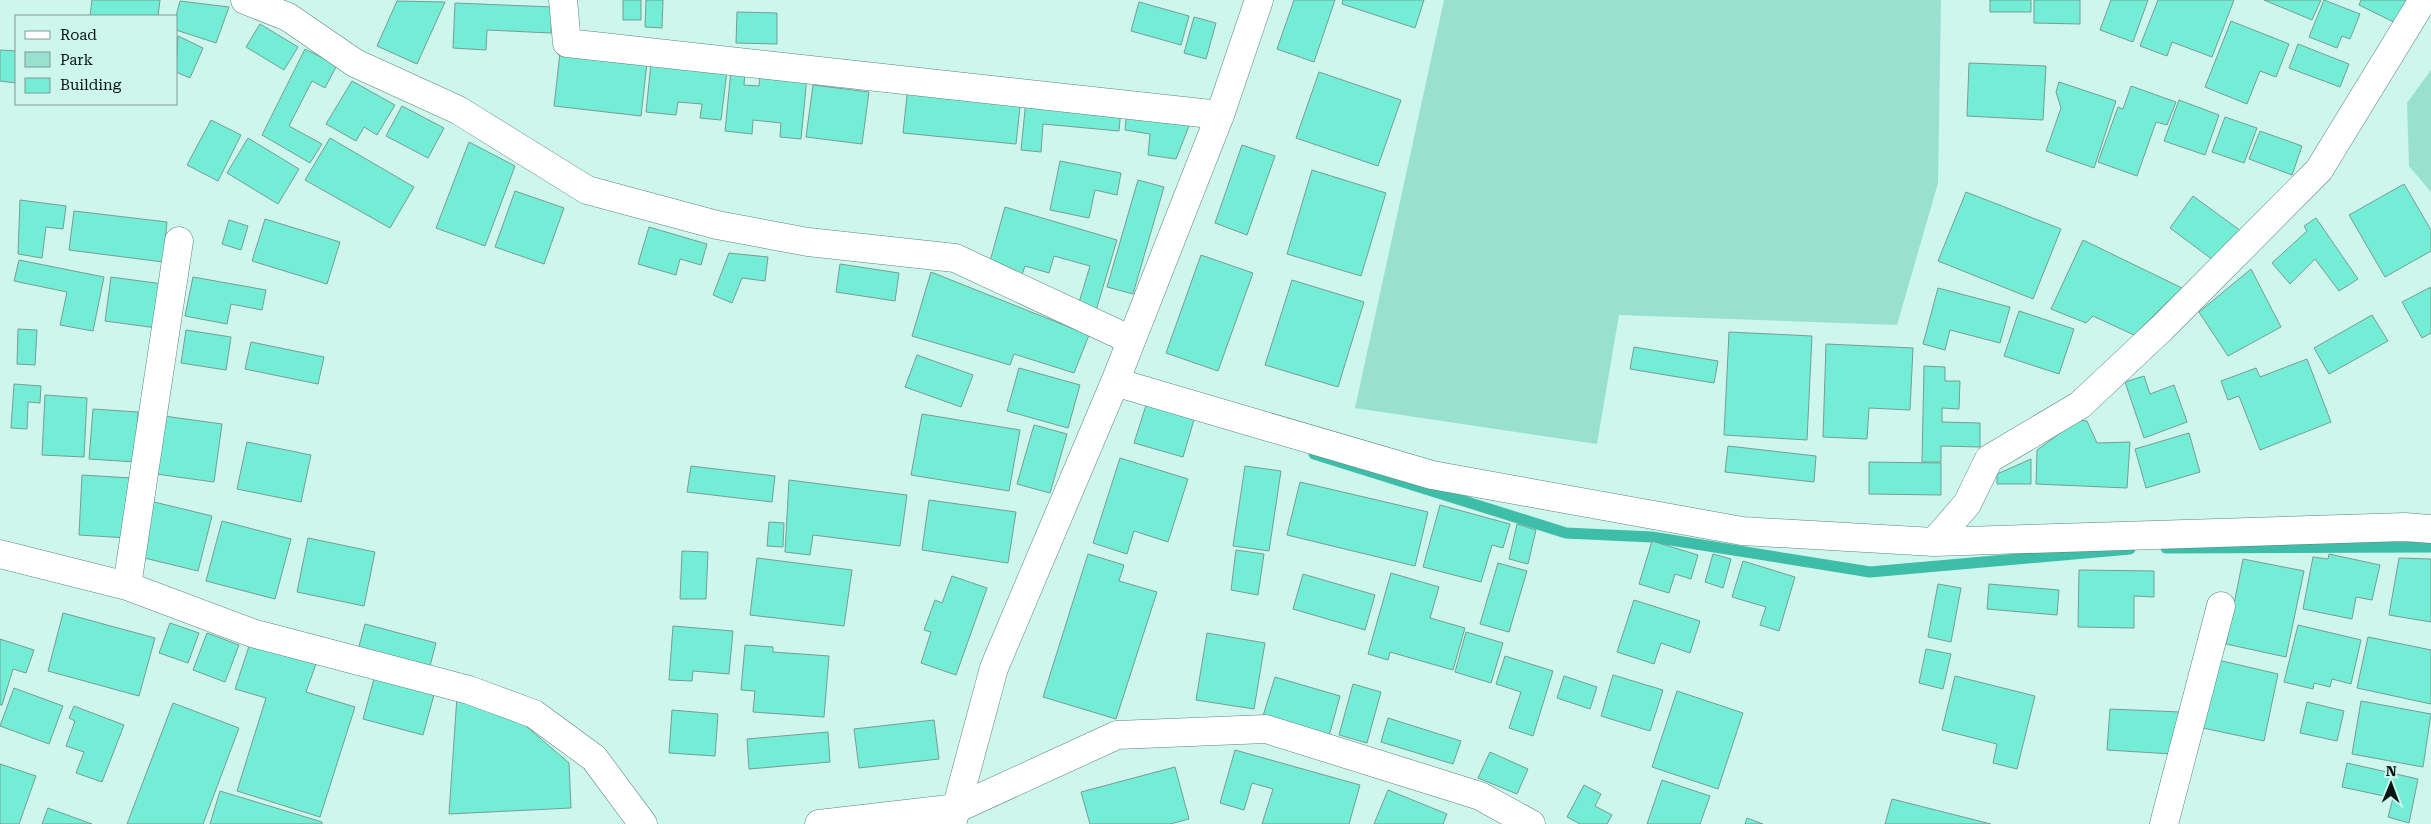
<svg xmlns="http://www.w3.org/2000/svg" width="2431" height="824" viewBox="0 0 2431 824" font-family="'Roboto Serif',serif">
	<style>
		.green { fill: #9ae0d1 }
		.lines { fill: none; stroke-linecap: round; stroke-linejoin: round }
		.stream { stroke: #3ebea8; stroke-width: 11 }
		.building { fill: #74edd6; stroke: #779d94 }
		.street-casing { stroke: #5d837b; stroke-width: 29 }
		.secondary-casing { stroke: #5d837b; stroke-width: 29 }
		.street { stroke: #fff; stroke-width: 28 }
		.secondary { stroke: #fff; stroke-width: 28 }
	</style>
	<rect width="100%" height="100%" fill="#cdf6ec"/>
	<path class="green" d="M1444 0H1941L1938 183 1897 325 1619 315 1597 444 1355 408Z
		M2431 70V192L2409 166 2407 103Z"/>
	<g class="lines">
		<path class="stream" d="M1314 454 1566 533 1652 537 1870 572 2130 549
			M2166 548 2431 547"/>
	</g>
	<path class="building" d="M92 0H160L158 16H90Z
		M623 0H641V20H623Z
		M646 0H663L662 28 645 27Z
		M1294 0H1335L1314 62 1277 49Z
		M1343 0H1424L1415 28 1342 4Z
		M1990 0H2031V12H1990Z
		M2034 0H2080V24L2034 23Z
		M2111 0H2148L2133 42 2100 30Z
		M2158 0H2234L2212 57 2172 42 2167 56 2140 46Z
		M2264 0H2321L2312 20Z
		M2324 0 2360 14 2350 39 2342 36 2337 48 2309 37Z
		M2361 0H2409L2402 26 2359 5Z
		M180 1 229 7 216 43 176 30V16Z
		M397 1 445 2 417 64 377 46Z
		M1139 2 1189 16 1181 45 1131 31Z
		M455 3 552 7 551 33 487 30 486 50 453 48Z
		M737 12 777 13V44L736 43Z
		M1194 17 1216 23 1206 59 1184 53Z
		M2231 21 2289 44 2276 77 2260 71 2247 104 2205 87Z
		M260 24 298 47 284 70 246 47Z
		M178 36 203 48 190 78 176 72Z
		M2298 44 2349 64 2340 87 2289 68Z
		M305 49 337 65 325 88 312 81 289 126 322 144 310 163 262 135Z
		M0 50 16 51V83L0 81Z
		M560 53 647 63 641 116 554 106Z
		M651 63 727 71 721 120 700 118 702 104 678 102 676 115 646 112Z
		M1969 63 2046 66 2043 120 1967 116Z
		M731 70 745 71 744 85 759 86 760 73 807 77 801 139 780 137 781 123 753 120 752 134 725 131Z
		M1319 72 1401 100 1378 166 1296 138Z
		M352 81 395 105 377 135 364 127 356 141 326 124Z
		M2059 82 2116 101 2094 168 2046 151 2061 108 2056 92Z
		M813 85 869 92 862 144 806 137Z
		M908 86 1021 98 1016 144 903 133Z
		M2131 86 2176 102 2167 125 2156 122 2137 176 2098 162 2118 107 2123 109Z
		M1026 100 1121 109 1119 131 1043 124 1041 152 1021 150Z
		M2179 100 2219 115 2205 155 2164 141Z
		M402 106 444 128 428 158 386 136Z
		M1127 110 1193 116 1176 159 1148 155 1150 134 1125 130Z
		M2225 117 2257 128 2244 163 2212 152Z
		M211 120 241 135 218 181 187 165Z
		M2260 131 2302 146 2292 175 2249 159Z
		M248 138 299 169 278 204 227 173Z
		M330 138 414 187 390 228 305 180Z
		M469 142 515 166 485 246 436 228Z
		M1242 145 1275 156 1247 235 1215 223Z
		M1060 161 1121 173 1117 195 1095 190 1089 218 1050 210Z
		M1312 170 1386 193 1361 276 1287 254Z
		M1138 180 1164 187 1133 294 1107 287Z
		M2404 184 2431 230V251L2385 277 2349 215Z
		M515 191 564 208 544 264 495 247Z
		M1966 192 2061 229 2033 299 1938 261Z
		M2193 196 2241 231 2217 263 2170 228Z
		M20 200 66 206 63 229 46 227 42 258 18 254Z
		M1005 207 1117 240 1095 314 1077 309 1090 266 1054 256 1049 273 1025 266 1022 275 989 265Z
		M74 211 167 222 163 262 69 250Z
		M2316 218 2358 279 2339 291 2315 259 2290 284 2272 263 2307 231 2304 226Z
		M265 219 340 242 327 284 252 261Z
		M229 220 248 226 241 250 222 244Z
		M649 227 707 244 701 265 680 259 676 275 638 264Z
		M2083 240 2182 288 2134 335 2093 316 2086 323 2051 309Z
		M729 253 768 257 765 281 742 278 732 303 713 295Z
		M1201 255 1253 273 1218 371 1166 353Z
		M19 260 104 277 93 331 60 325 67 292 14 281Z
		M840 264 899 273 895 301 836 292Z
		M2251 269 2281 327 2228 356 2199 312Z
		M931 272 1089 335 1074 373 1014 354 1010 365 912 336Z
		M111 277 163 284 157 328 105 321Z
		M193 277 266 290 262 310 231 304 227 324 185 316Z
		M1292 280 1364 302 1338 387 1265 365Z
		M2431 287V333L2422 338 2402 302Z
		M1938 288 2010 307 2000 343 1950 330 1945 350 1923 344Z
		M2019 311 2074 329 2059 374 2004 356Z
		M2372 315 2388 341 2329 374 2314 348Z
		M18 329 37 330 35 365 17 364Z
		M186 330 231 337 226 370 181 363Z
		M1729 332 1812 336 1807 440 1724 435Z
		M251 342 324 357 318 384 245 369Z
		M1826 344 1913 348 1910 410 1869 408 1867 439 1823 437Z
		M1634 347 1718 361 1714 383 1630 369Z
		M917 355 973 375 961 407 905 387Z
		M2307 359 2331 422 2260 450 2239 396 2228 400 2221 381 2256 368 2260 377Z
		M1924 366 1945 367V381H1960L1959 409 1942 408V422L1980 423V447L1941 446V462H1922Z
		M1019 368 1080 385 1068 428 1007 411Z
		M2144 376 2150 394 2174 385 2187 422 2144 438 2125 382Z
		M14 384 41 386 40 403 28 402 27 429 11 428Z
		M45 395 87 398 84 457 42 455Z
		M1148 399 1196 413 1183 457 1134 443Z
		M93 409 138 412 135 462 89 459Z
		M922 414 1020 430 1009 491 911 475Z
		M164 416 222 424 214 482 156 474Z
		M2078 420 2087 421 2097 443 2130 442 2127 488 2036 484 2037 450Z
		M1034 425 1067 434 1050 493 1017 484Z
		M2189 433 2200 472 2146 488 2135 449Z
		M247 442 311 455 301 502 237 489Z
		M1728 446 1816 456 1814 482 1725 472Z
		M1120 458 1188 479 1168 542 1134 531 1127 554 1093 543Z
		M2031 459V484H1997V474Z
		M1869 462 1941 463V495L1869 494Z
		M691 466 775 476 772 502 687 492Z
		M1245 466 1281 471 1269 551 1233 546Z
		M82 475 132 478 128 538 79 535Z
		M789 480 907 495 900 546 813 535 810 555 785 552Z
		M1300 482 1428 512 1415 566 1287 535Z
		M929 500 1016 512 1008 563 922 550Z
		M150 501 212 516 198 571 136 556Z
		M1440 505 1510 524 1503 548 1492 545 1481 582 1423 567Z
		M222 521 291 539 275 599 206 581Z
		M769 522 784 523 783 547 767 546Z
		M1517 524 1536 530 1528 564 1509 559Z
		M308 538 375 552 364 606 297 592Z
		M1652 541 1698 555 1691 579 1675 574 1669 593 1639 584Z
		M1236 550 1264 554 1258 595 1231 590Z
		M682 551 708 552 706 599H680Z
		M1088 554 1124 565 1119 581 1157 592 1116 719 1043 697Z
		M1713 554 1731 559 1723 588 1705 582Z
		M2329 554 2380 565 2372 600 2356 597 2352 619 2303 609 2313 557 2328 559Z
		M757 558 852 570 844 626 750 615Z
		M2399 558 2431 559V622L2389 615Z
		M2243 559 2304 571 2286 657 2226 644Z
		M1743 561 1795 577 1779 631 1760 625 1766 607 1732 597Z
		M1498 563 1527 571 1509 632 1480 624Z
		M2079 570 2154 571V597L2134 596V628L2078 627Z
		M1391 573 1439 587 1430 618 1465 628 1453 670 1390 652 1388 660 1368 654Z
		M1303 574 1375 595 1365 630 1293 609Z
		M952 576 987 588 956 675 921 663 931 632 924 630 935 600 942 603Z
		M1938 584 1961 588 1951 642 1928 637Z
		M1989 584 2059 590 2057 615 1987 609Z
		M1634 600 1700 621 1690 653 1661 643 1654 664 1617 652Z
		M63 613 155 638 139 696 48 671Z
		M170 623 199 633 188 663 159 653Z
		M365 624 436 643 429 670 358 650Z
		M2298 625 2361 640 2351 684 2332 679 2330 687 2314 683 2313 689 2284 682Z
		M673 626 733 631 729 674 693 671 692 681 669 680Z
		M1466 632 1503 643 1491 683 1455 672Z
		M207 633 239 645 225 682 193 670Z
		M1207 633 1265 643 1254 709 1196 700Z
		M2368 637 2431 650V704L2357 688Z
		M0 639 34 650 26 673 13 669 2 705H0Z
		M250 643 316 664 306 692 355 707 320 817 237 791 266 698 235 689Z
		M745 645 773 647V652L829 656 824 717 753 712 755 691 741 690Z
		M1926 649 1951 654 1943 689 1919 683Z
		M1505 656 1553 671 1533 736 1509 728 1521 692 1496 684Z
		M2218 660 2278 674 2264 741 2203 728Z
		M375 675 435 691 423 735 363 719Z
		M1613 675 1663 690 1650 731 1601 716Z
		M1564 676 1597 687 1590 709 1557 698Z
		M1955 676 2035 696 2017 769 1993 763 1997 744 1942 730Z
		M1275 677 1340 696 1329 736 1263 716Z
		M1353 684 1381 692 1367 743 1339 735Z
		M14 688 63 706 49 744 0 726Z
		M1677 691 1743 713 1718 789 1652 767Z
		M457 696 505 708 569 763 571 808 449 814Z
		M2361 701 2431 714 2423 767 2352 754Z
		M2307 702 2344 711 2337 741 2300 733Z
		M173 703 239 728 203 824H127Z
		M74 706 124 725 102 782 76 773 84 752 66 746 75 721 69 718Z
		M2110 709 2181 712 2172 754 2107 750Z
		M672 710 718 714 715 756 669 753Z
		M1388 718 1461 741 1453 764 1381 742Z
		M934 720 939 759 859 768 854 729Z
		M828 732 830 762 749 769 747 739Z
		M1235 750 1360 785 1349 824H1262L1273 789 1252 783 1244 810 1220 803Z
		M1490 752 1528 769 1517 794 1478 778Z
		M2347 763 2418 779 2409 823 2388 817 2393 798 2342 787Z
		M0 764 36 776 19 824H0Z
		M1175 767 1189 819 1170 824H1090L1081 792Z
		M1662 780 1710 796 1700 824H1647Z
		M1584 785 1601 794 1595 806 1612 815 1607 824H1580L1567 817Z
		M1388 790 1447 814 1443 824H1374Z
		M220 791 322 822V824H210Z
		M1892 799 1991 824H1885Z
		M48 808 92 824H42Z
		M1747 818 1763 824H1745Z"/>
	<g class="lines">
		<defs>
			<path id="street" d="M245 0 288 17 355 63 458 110 587 190 717 225 808 242 955 258 1131 340
				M563 0 567 43 1220 115
				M1115 382 1432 475 1742 531 1934 542 2405 527 2431 529
				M1934 542 1967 504 1989 459 2080 405 2162 328 2319 170 2423 0
				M0 554 127 586 252 633 469 690 534 714 594 758 643 824
				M127 586 179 241
				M819 824 958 808 1117 735 1266 729 1480 796 1531 824
				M2164 824 2221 606"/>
			<path id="secondary" d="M952 824 994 668 1115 382 1220 115 1259 0"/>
		</defs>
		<use href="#street" class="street-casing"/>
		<use href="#secondary" class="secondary-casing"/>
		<use href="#street" class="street"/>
		<use href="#secondary" class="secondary"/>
	</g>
	<rect x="15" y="15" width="162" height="90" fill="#cdf6ec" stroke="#7e9c95"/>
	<rect x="25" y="31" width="25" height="8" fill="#ffffff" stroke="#7e9c95"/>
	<text x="60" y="40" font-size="15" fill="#071613">Road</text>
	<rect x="25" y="52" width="25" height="15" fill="#9ae0d1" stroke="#7e9c95"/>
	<text x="60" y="65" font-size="15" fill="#071613">Park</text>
	<rect x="25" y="78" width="25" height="15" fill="#74edd6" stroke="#7e9c95"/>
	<text x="60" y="90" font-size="15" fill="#071613">Building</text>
	<g transform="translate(2391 784) rotate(1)" stroke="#cdf6ec" stroke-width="4" paint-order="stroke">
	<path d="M0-4L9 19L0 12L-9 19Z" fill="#071613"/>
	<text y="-8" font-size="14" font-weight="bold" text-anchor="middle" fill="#071613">N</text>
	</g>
</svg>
